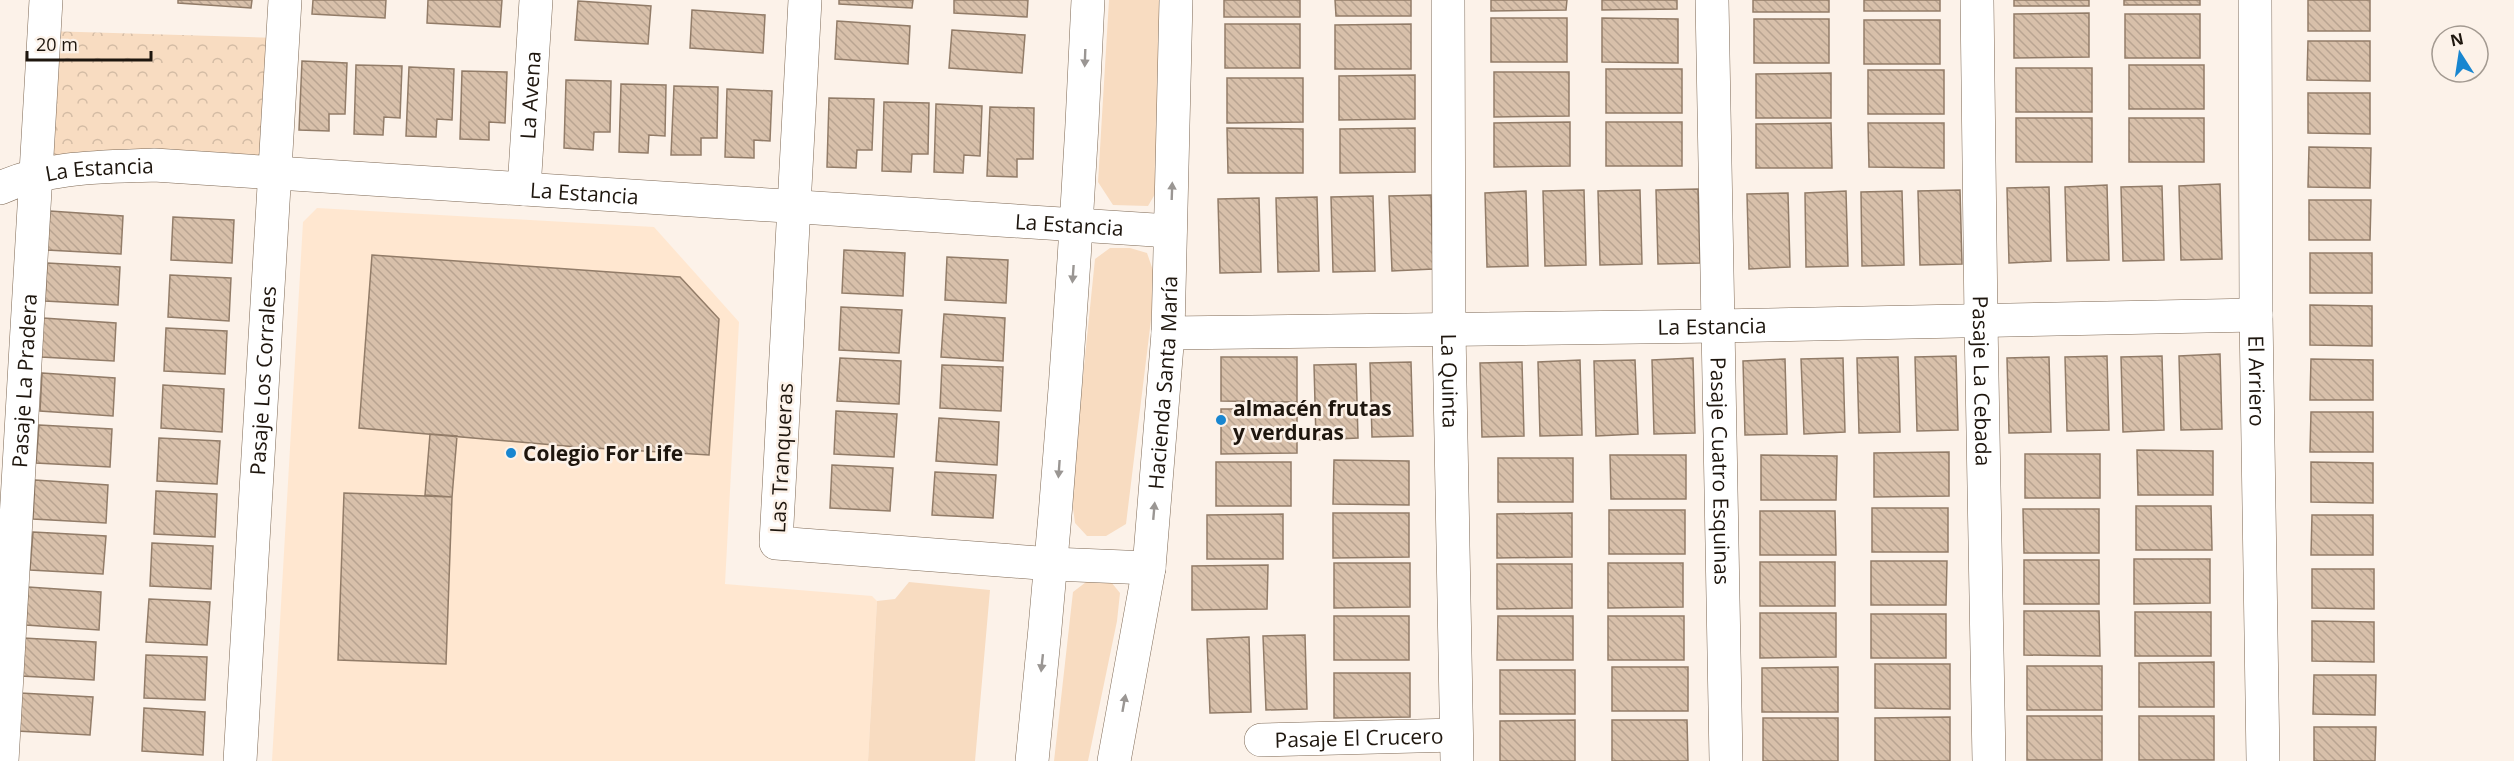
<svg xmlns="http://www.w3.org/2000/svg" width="2514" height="761" viewBox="0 0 2514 761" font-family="'Open Sans',sans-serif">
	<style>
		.built { fill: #ffe7d0 }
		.grass { fill: #f8dcc1 }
		.forest { fill: url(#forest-crowns) }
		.building { fill: url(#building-back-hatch); stroke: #927c68; stroke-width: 1.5 }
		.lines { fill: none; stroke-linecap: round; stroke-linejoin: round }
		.minor-casing { stroke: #7e6955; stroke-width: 34 }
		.tertiary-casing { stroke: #7e6955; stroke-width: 34 }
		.minor { stroke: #fff; stroke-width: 33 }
		.tertiary { stroke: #fff; stroke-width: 33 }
		.oneway { fill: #9a9693 }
		.poi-dot { fill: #1886d0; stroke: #fcf2e9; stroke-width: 2 }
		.labels { text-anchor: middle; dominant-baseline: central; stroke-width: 5; stroke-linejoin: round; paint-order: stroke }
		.street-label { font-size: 21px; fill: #1e160e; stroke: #fcf2e9 }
		.poi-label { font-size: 21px; font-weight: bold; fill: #1e160e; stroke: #fcf2e9; text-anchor: start }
	</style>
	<defs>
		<pattern id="forest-crowns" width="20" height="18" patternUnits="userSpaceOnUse" patternTransform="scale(1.5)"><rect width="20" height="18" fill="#f8dcc1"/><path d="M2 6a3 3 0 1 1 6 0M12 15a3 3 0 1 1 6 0" fill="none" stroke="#d4bca5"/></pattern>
		<pattern id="building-back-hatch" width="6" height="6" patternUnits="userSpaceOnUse" patternTransform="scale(1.5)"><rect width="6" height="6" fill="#d8c0aa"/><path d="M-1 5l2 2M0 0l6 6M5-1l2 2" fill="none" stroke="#b9a491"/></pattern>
	</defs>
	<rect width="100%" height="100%" fill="#fcf2e9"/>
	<path class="built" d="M317 208 654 227 739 322 725 584 872 596 877 601 868 761H272L303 222Z"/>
	<path class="grass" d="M1109 0H1159L1158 189 1148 206 1113 205 1098 182Z
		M1110 248H1130L1147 253 1156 279 1126 524 1106 536H1087L1075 523 1071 493 1095 259Z
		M1107 577 1120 593 1117 621 1088 761H1054L1073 592 1090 579Z
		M909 582 990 590 975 761H868L877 601 895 599Z"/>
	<path class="forest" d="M46 31 279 38 270 169 39 171Z"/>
	<path class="building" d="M178 0H252L251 8 178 3Z
		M313 0H386L385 18 312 14Z
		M428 0H502L500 27 427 23Z
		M839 0H913L912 8 839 4Z
		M954 0H1028L1027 17 954 13Z
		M1224 0H1300V17H1224Z
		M1335 0H1411V16H1336Z
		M1491 0H1567L1566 10 1491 11Z
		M1602 0H1677V9L1602 10Z
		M1753 0H1829V12H1753Z
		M1864 0H1940V11H1864Z
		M2014 0H2089V6H2014Z
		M2124 0H2200V5H2124Z
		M2308 0H2370V31H2308Z
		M578 1 651 6 648 44 575 40Z
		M692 10 765 15 763 53 690 48Z
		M2089 13V57L2014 58V14Z
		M2125 14H2200V58H2125Z
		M1491 18H1567V62H1491Z
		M1602 18 1678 19V63L1602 62Z
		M1754 19H1829V63H1754Z
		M1864 20H1940V64H1864Z
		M837 21 910 26 908 64 835 59Z
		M1225 24H1300V68H1225Z
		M1411 24V69H1335V25Z
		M952 30 1025 35 1022 73 949 68Z
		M2308 41H2370V81L2307 80Z
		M302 61 347 63 345 114H329V131L299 130Z
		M356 65 402 66 400 118 384 117 383 135 354 134Z
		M2129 65H2204V109H2129Z
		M409 67 454 69 452 120 437 119 436 137 406 136Z
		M2016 68H2092V112H2016Z
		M1606 69H1682V113H1606Z
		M1868 70H1944V114H1868Z
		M462 71 507 72 505 123 489 122V140L460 139Z
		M1494 72H1569V116L1494 117Z
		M1831 73V118H1756V74Z
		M1415 75V119L1339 120V76Z
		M1227 78H1303V122L1227 123Z
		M566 80 611 81 610 132H594L593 150 564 148Z
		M621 84 666 85 665 136 649 135 648 153 619 152Z
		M674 86 718 87 717 138H701V155H671Z
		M727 89 772 91 770 141 754 140V158L725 157Z
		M2308 93H2370V134L2308 133Z
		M829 98 874 99 872 150H857L856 168 827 167Z
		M884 102 929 103 928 154H912L911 172 882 171Z
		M936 104 982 106 980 156 964 155 963 173 934 172Z
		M990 107 1034 108 1033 159H1017V177L987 176Z
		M2016 118H2092V162H2016Z
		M2129 118H2204V162H2129Z
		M1570 122V166L1494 167V123Z
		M1606 122H1682V166H1606Z
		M1831 123 1832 168H1756V124Z
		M1868 123H1944V168L1869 167Z
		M1227 128 1303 129V173H1228Z
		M1415 128V172L1340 173V129Z
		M2309 147 2371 148 2370 188 2308 187Z
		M2220 184 2222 259 2181 260 2179 186Z
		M2107 185 2109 260 2067 261 2065 187Z
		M2162 186 2164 260 2123 261 2121 187Z
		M2049 187 2051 261 2009 263 2007 188Z
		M1698 189 1700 263 1658 264 1656 190Z
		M1584 190 1586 265 1545 266 1543 191Z
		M1640 190 1642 264 1600 265 1598 191Z
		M1960 190 1962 264 1920 265 1918 191Z
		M1526 191 1528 266 1487 267 1485 193Z
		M1846 191 1848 266 1806 267 1805 193Z
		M1902 191 1904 265 1862 266 1861 192Z
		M1788 193 1790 267 1749 269 1747 194Z
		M1431 195 1433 269 1392 271 1389 196Z
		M1373 196 1375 271 1333 272 1331 197Z
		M1317 197 1319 271 1278 272 1276 198Z
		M1259 198 1261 272 1220 273 1218 199Z
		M2309 200H2371L2370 240H2309Z
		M50 211 123 216 121 254 47 250Z
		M173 217 234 220 232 263 171 260Z
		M844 250 905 253 903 296 842 293Z
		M2310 253H2372V293H2310Z
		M372 255 680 277 719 319 709 455 577 447 359 428Z
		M947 257 1008 260 1006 303 945 300Z
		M47 263 120 267 118 305 45 301Z
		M170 275 231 278 229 321 168 317Z
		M2310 305 2372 306V346L2310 345Z
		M841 307 902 310 899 353 839 350Z
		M944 314 1005 318 1003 361 941 357Z
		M43 318 116 323 114 361 41 357Z
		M166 328 227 331 225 374 164 371Z
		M2220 354 2222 429 2181 430 2179 356Z
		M1956 356 1958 430 1917 431 1915 357Z
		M2107 356 2109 430 2067 431 2065 357Z
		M2162 356 2164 430 2123 432 2121 357Z
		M1221 357H1297V402L1221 401Z
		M1898 357 1900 432 1859 433 1857 358Z
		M2049 357 2051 432 2009 433 2007 358Z
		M840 358 901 361 899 404 837 401Z
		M1693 358 1695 433 1654 434 1652 360Z
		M1843 358 1845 432 1804 434 1801 359Z
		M1785 359 1787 434 1745 435 1743 361Z
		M2311 359 2373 360V400H2310Z
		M1580 360 1582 435 1540 436 1538 362Z
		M1635 360 1638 434 1596 436 1594 361Z
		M1411 362 1413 436 1372 437 1370 363Z
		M1522 362 1524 436 1482 437 1480 363Z
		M1356 364 1358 438 1316 440 1314 365Z
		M942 365 1003 367 1001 411 940 408Z
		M42 373 115 378 113 416 40 411Z
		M163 385 224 389 222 432 161 428Z
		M1221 409H1297V453L1221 454Z
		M836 411 897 414 894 457 834 454Z
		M2311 412H2373V452H2310Z
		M939 418 999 422 997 465 936 461Z
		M39 425 112 429 110 467 36 463Z
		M430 434 457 436 452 497 425 495Z
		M159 438 220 441 217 484 157 481Z
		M2137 450 2213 451V495H2138Z
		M1949 452V496L1874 497V453Z
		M2025 454H2100V498H2025Z
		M1610 455H1686V499H1611Z
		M1761 455 1837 456 1836 500H1761Z
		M1498 458H1573V502H1498Z
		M1334 460 1409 461V505L1333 504Z
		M1216 462H1291V506H1216Z
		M2311 462 2373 463V503L2311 502Z
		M832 465 893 468 890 511 830 508Z
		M935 472 996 475 993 518 932 515Z
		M35 480 108 485 106 523 33 519Z
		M156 491 217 494 215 537 154 534Z
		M344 493 452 497 446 664 338 660Z
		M2136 506H2211L2212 550H2136Z
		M1872 508H1948V552H1872Z
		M2023 509H2099V553H2024Z
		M1609 510H1685V554H1609Z
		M1760 511H1835L1836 555H1760Z
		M1333 513H1409V557L1333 558Z
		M1572 513V557L1497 558V514Z
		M1283 514V559H1207V515Z
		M2312 515H2373V555H2311Z
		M33 532 106 536 103 574 30 570Z
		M152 543 213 546 211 589 150 586Z
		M2134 559H2210V603L2134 604Z
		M2024 560H2099V604H2024Z
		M1871 561H1947L1946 605H1871Z
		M1760 562H1835V606H1760Z
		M1334 563H1410V607L1334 608Z
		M1608 563H1683V607L1608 608Z
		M1497 564H1572V608L1497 609Z
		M1268 565 1267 609 1192 610V566Z
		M2312 569H2374V609L2312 608Z
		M28 587 101 592 99 630 26 625Z
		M149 599 210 602 207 645 146 642Z
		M2024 611H2099L2100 656 2024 655Z
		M2135 612H2211V656H2135Z
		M1760 613H1836V657L1760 658Z
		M1871 614H1946V658H1871Z
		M1334 616H1409V660H1334Z
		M1498 616H1573V660H1497Z
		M1608 616H1684V660H1608Z
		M2312 621 2374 622V662L2312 661Z
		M1305 635 1307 709 1266 710 1263 636Z
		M1249 637 1251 712 1210 713 1207 639Z
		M23 638 96 642 94 680 21 676Z
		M146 655 207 657 205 700 144 698Z
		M2214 662V707H2139V663Z
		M1875 664H1950V709L1875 708Z
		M2027 666H2102V710H2027Z
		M1612 667H1688V711H1612Z
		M1838 667V712H1762V668Z
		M1500 670H1575V714H1500Z
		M1334 673H1410V717L1334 718Z
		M2314 675H2376L2375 715 2313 714Z
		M20 693 93 697 90 735 17 731Z
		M144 708 205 712 203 755 142 751Z
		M2027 716H2102V760H2027Z
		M2139 716H2214V760H2139Z
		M1950 717V761H1875V718Z
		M1763 718H1838V761H1763Z
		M1575 720V761H1500V721Z
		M1612 720H1687L1688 761H1612Z
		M2314 727H2376L2375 761H2314Z"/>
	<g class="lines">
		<defs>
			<g id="minor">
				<path d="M805 0 776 543 1052 564 1149 568"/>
				<path id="s1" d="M1448 0 1449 330 1457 761"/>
				<path id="s2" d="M1712 0 1726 761"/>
				<path id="s3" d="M1977 0 1981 321 1989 761"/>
				<path id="s4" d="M2255 0 2256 315 2263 761"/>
				<path id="s5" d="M0 188C48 166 103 167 154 165L1170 231"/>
				<path id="s6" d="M524 189 536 0"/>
				<path id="s7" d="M1168 333 1718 326 2256 315"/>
				<path id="s8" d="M1261 740 1456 735"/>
				<path id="s9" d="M2 761 46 0"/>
				<path id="s10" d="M240 761 285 0"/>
			</g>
			<g id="tertiary">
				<path d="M1032 761C1058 508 1077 254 1088 0"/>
				<path id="s11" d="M1114 761 1149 568 1168 333 1176 0"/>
			</g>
		</defs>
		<use href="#minor" class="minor-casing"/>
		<use href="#tertiary" class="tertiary-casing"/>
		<use href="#minor" class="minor"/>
		<use href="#tertiary" class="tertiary"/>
	</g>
	<defs><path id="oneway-solid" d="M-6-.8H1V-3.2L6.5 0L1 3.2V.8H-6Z" transform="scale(1.5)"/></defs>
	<g class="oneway">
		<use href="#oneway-solid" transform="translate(1085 58) rotate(92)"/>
		<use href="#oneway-solid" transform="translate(1172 191) rotate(-88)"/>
		<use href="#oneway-solid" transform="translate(1073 274) rotate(94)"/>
		<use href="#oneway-solid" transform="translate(1059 469) rotate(94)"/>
		<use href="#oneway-solid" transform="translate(1154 511) rotate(-85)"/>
		<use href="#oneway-solid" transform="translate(1042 663) rotate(96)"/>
		<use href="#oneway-solid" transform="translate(1124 703) rotate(-80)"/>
	</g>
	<g class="poi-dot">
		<circle cx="1221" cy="420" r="6"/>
		<circle cx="511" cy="453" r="6"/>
	</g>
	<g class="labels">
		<g class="street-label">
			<text stroke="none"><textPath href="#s6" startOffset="94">La Avena</textPath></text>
			<text stroke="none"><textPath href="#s5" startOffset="102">La Estancia</textPath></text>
			<text stroke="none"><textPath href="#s5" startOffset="588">La Estancia</textPath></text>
			<text stroke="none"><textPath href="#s5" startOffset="1074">La Estancia</textPath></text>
			<text stroke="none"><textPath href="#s7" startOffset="544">La Estancia</textPath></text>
			<text stroke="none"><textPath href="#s9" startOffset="381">Pasaje La Pradera</textPath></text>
			<text stroke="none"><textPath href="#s10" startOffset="381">Pasaje Los Corrales</textPath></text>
			<text stroke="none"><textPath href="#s1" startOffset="381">La Quinta</textPath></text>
			<text stroke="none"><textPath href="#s3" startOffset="381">Pasaje La Cebada</textPath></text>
			<text stroke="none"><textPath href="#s4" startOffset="381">El Arriero</textPath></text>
			<text stroke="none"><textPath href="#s11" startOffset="382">Hacienda Santa María</textPath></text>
			<text transform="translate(781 458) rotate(-87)">Las Tranqueras</text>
			<text stroke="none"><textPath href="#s2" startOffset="471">Pasaje Cuatro Esquinas</textPath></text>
			<text stroke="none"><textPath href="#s8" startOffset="98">Pasaje El Crucero</textPath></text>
		</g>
		<g class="poi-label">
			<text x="1233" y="408">almacén frutas<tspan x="1233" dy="24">y verduras</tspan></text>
			<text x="523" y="453">Colegio For Life</text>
		</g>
	</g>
	<g transform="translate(2460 54) rotate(348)"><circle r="28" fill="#fcf2e9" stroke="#a39a91" stroke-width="1.5"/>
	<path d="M0-4.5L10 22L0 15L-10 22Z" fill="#1886d0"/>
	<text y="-9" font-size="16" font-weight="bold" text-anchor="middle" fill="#1e160e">N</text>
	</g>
	<path d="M27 51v9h124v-9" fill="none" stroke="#1e160e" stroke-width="3"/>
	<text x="36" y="51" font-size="18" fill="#1e160e" stroke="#fcf2e9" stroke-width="4.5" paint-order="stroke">20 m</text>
</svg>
